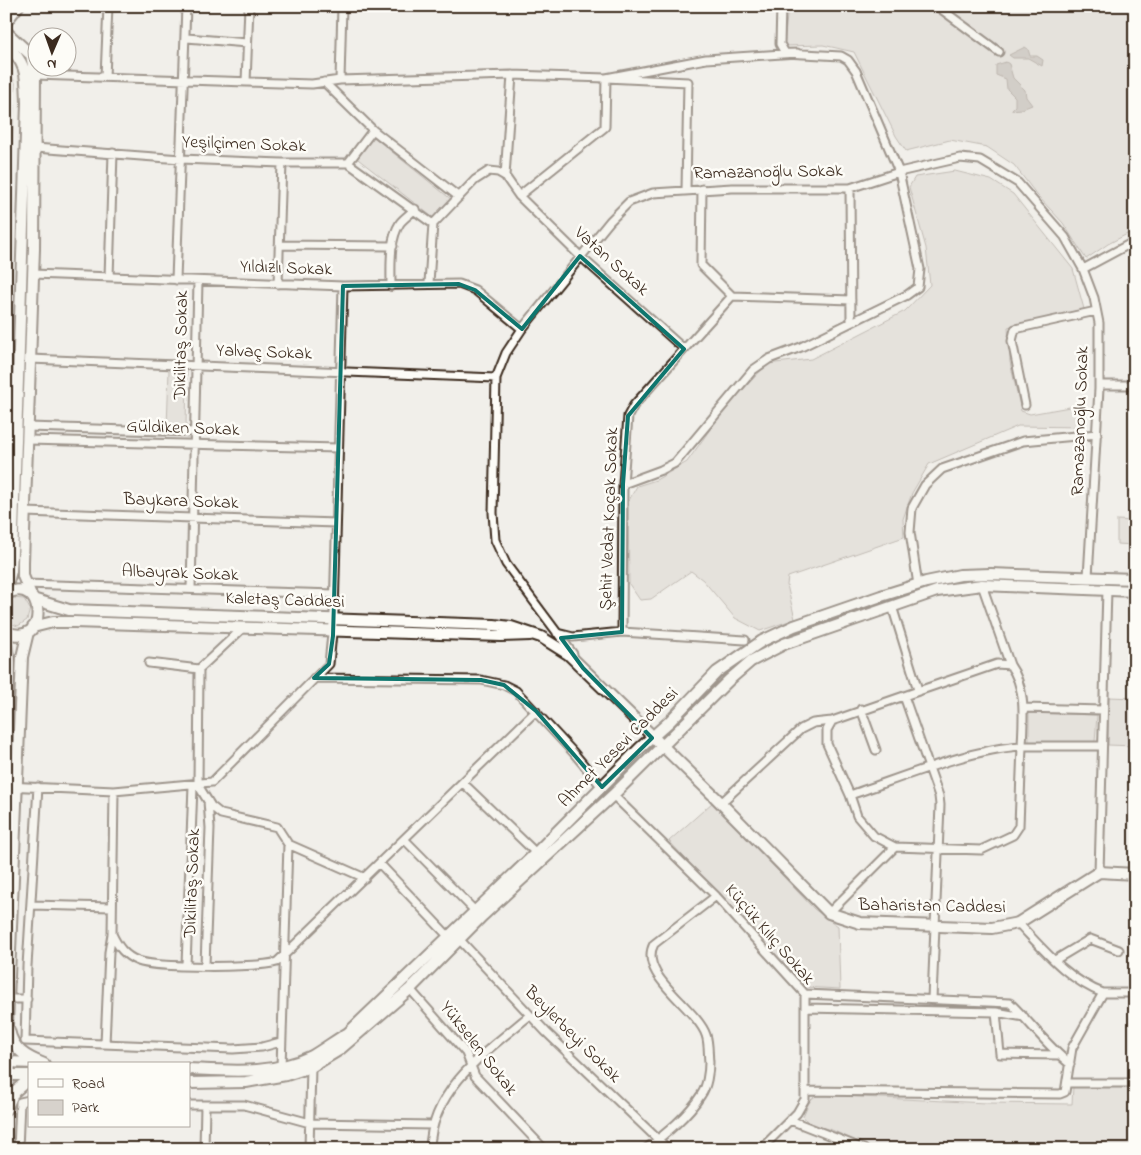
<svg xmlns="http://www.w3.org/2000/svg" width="1141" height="1155" viewBox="0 0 1141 1155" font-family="'Indie Flower',sans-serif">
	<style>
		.green { fill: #d7d2cc; stroke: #897e75 }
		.water { fill: #aea69f; stroke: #80746b }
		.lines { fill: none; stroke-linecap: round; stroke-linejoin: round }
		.street-casing { stroke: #3b2a1e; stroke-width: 11 }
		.secondary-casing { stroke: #3b2a1e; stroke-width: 14 }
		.street { stroke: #fdfcf7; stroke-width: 7 }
		.secondary { stroke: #fdfcf7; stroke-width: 10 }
		.marked { fill: none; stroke: #0f766e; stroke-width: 4; stroke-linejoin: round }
		.labels { text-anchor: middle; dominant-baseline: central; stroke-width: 5; stroke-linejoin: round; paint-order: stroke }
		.street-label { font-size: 18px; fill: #3b2a1e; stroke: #fdfcf7 }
	</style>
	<rect width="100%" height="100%" fill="#f1efea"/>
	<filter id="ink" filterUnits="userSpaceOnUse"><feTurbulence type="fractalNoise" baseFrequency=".02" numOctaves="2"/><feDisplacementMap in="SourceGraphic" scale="10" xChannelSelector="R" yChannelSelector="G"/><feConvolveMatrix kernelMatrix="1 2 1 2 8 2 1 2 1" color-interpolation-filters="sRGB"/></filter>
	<g filter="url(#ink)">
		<path class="green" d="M788 6H1135V230L1108 244 1086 259 1063 223 1037 195 1014 165 987 147 950 140 906 151 896 136 854 52 823 45 784 46Z
			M6 63 15 83 6 283Z
			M371 135 452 200 435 219 354 156Z
			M955 171 991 180 1013 194 1073 269 1084 309 1008 327 1010 362 1021 411 1030 414 1081 405V427L1018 426 929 464 912 493 903 519 904 537 788 577 787 585 795 619 760 631 735 618 703 580 691 571 651 599 640 600 629 584 628 502 637 486 656 480 687 462 723 411 767 364 811 359 905 311 930 285 926 248 909 187 915 177Z
			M169 370 187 371 186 427H167Z
			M1117 520 1135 521V545L1117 544Z
			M13 598 24 599 30 609 27 620 18 626 6 622V602Z
			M1109 697 1135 698V746L1108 745Z
			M1029 713 1097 715 1095 742H1029Z
			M713 802 814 909 838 926 840 989 805 987 669 841Z
			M1073 1086 1135 1088V1149H873L832 1130 809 1124 803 1116C807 1108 809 1098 818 1095L987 1103 1072 1104Z"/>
		<path class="water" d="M1025 47 1028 49 1030 56H1037L1043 60 1042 66 1028 58H1013L1009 55Z
			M1006 62 1009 64 1013 78 1025 90 1026 97 1032 105 1022 109 1011 110 1015 106V97L1007 89 1006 79 996 75V65Z"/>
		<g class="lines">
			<defs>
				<path id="street" d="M937 6 999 52
					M6 24 20 6
					M187 38 247 43
					M35 75 312 84 340 80 512 75 606 78 706 59 797 53
					M105 77 108 6
					M340 80 342 6
					M246 82 249 6
					M324 82 373 130 459 197
					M35 148 181 159 282 163H348L433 224
					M348 163 373 130
					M505 176 512 75
					M850 188 851 322
					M702 189 701 265 732 296
					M519 196 605 127 606 78 688 82 686 190
					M279 245 393 246
					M1083 269 1135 241
					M33 274 343 286 459 284 475 290 522 329
					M109 277 113 153
					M176 280 186 6
					M429 283 433 224 475 180 489 171 498 172 505 176 519 196 580 256 684 349
					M278 284 282 163
					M391 286C391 266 389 240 400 223 404 218 410 214 415 209
					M732 296 851 300
					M30 359 496 378
					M1099 385H1135
					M1025 405 1012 341 1015 329 1096 311
					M28 427 195 432
					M28 440 338 448
					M623 484 661 470 675 463 753 370 769 359 801 347 907 295 918 287 920 269 899 172 856 71 848 60 841 56 785 53 780 44 781 6
					M25 512 336 523
					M25 584 334 594
					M918 585 910 532 912 508 925 485 942 469 1023 441 1097 434
					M982 585 1010 665
					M191 589 198 281
					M892 606 918 690
					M622 632 623 484 628 416 634 405 732 296
					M557 633 573 637 622 632 745 640
					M573 654 506 564 495 540 493 513 496 378 506 353 522 329 610 221 629 202 653 193 732 188H850L899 172 960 158 980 160 1018 183 1065 237 1083 269 1094 298 1099 323V389L1088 577
					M149 663 199 669 244 627
					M314 678 481 680 504 685 516 691 573 752 602 787
					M904 696 997 664 1010 665C1027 689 1023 718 1022 746 969 749 901 778 850 795L827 744V730L832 721 904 696 939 796 940 805 932 999
					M1023 708 1103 710
					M861 709 876 750
					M463 783 536 853
					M198 785 211 806 221 814 277 827 288 844 365 878
					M198 785 199 669
					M6 786 114 791 212 782 329 664 334 613 343 286
					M38 787 27 966 25 1041 233 1049 262 1047 281 1042
					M613 795 716 896 805 994V1099L797 1113 761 1149
					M850 795 857 816 874 836 895 847 981 850 1013 835 1019 826 1022 746H1102
					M721 803 801 729 813 723 832 721
					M404 839 475 911
					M380 864 449 937
					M1099 872 1107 590
					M31 905 112 907
					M829 913 895 847
					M1018 923C1044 950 1068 980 1103 993
					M112 934C118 947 125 956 138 961 156 968 257 968 277 962L536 711
					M459 939 546 1032 668 1149
					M1055 960 1090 939 1119 950
					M186 965 193 786
					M205 965 210 828 208 801
					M410 989 466 1053 475 1076 544 1149
					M805 994 1010 1003C1031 1023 1047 1046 1070 1064
					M8 999H27
					M805 1008 996 1012 1024 1017
					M996 1012 1000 1054 1058 1055
					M105 1044 109 952 112 934 114 791
					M281 1067 288 844
					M1067 1083H1135
					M806 1091 1060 1094 1065 1092 1072 1048 1103 993H1135
					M189 1105H244L310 1123 433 1125
					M790 1120 864 1149
					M18 1149 20 1102 29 1100
					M204 1149 205 1106
					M309 1149 311 1067
					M430 1149C431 1089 488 1050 530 1015
					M646 1149C665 1134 688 1116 701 1095 707 1087 709 1072 709 1062 708 1054 709 1043 706 1035 696 1007 637 975 654 944L716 896"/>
				<path id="secondary" d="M6 32 31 55 35 75 34 249 23 562V576L31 595
					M6 45C28 64 26 76 27 103L13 533 11 571 6 589
					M6 594C45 573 51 650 6 632
					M36 600 69 610 494 625 511 627 541 637 568 654 714 796 829 913 860 923 992 928 1018 923 1099 872 1135 874
					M33 627 53 622H74L501 636 530 635
					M6 644 9 663 6 740
					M9 1030C13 1050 26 1057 44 1064
					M6 1050 22 657 28 632
					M6 1062 36 1063
					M189 1069C232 1071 272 1075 312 1056 324 1049 336 1040 348 1033L536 853 640 748 669 722 717 672 762 641 794 626 881 596 926 582 960 575 991 574 1135 579
					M6 1075H29
					M189 1083 246 1082 286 1075 311 1067 339 1050 410 989 482 916 613 795 729 680 751 661 784 644 937 591 982 585 1135 591
					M6 1109 14 1092 29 1079"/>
			</defs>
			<use href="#street" class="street-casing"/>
			<use href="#secondary" class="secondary-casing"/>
			<use href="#street" class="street"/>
			<use href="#secondary" class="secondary"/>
		</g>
	</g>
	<path d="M0 0H1141V1155H0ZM580 256 684 349 628 416 623 484 622 632 561 638 583 668 652 738 602 787 536 711 504 685 481 680 314 678 329 664 333 636 343 286 459 284 475 290 522 329Z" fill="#f1efea" fill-opacity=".55" fill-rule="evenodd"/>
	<path class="marked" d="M580 256 684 349 628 416 623 484 622 632 561 638 583 668 652 738 602 787 536 711 504 685 481 680 314 678 329 664 333 636 343 286 459 284 475 290 522 329Z"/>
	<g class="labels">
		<g class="street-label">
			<text transform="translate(244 145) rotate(2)">Yeşilçimen Sokak</text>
			<text transform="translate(768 173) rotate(-1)">Ramazanoğlu Sokak</text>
			<text transform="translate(611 262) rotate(42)">Vatan Sokak</text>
			<text transform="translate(286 269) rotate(2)">Yıldızlı Sokak</text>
			<text transform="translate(182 345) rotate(-89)">Dikilitaş Sokak</text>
			<text transform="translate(264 353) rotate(2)">Yalvaç Sokak</text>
			<text transform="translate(1081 421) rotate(-88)">Ramazanoğlu Sokak</text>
			<text transform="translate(183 429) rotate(2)">Güldiken Sokak</text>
			<text transform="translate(181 502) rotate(2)">Baykara Sokak</text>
			<text transform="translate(610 519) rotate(-88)">Şehit Vedat Koçak Sokak</text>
			<text transform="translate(180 574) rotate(2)">Albayrak Sokak</text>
			<text transform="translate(285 601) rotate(2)">Kaletaş Caddesi</text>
			<text transform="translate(619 748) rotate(-45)">Ahmet Yesevi Caddesi</text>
			<text transform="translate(193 883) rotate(-88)">Dikilitaş Sokak</text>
			<text transform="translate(932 907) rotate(1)">Baharistan Caddesi</text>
			<text transform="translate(769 935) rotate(49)">Küçük Kılıç Sokak</text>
			<text transform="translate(572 1035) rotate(45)">Beylerbeyi Sokak</text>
			<text transform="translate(478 1049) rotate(52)">Yükselen Sokak</text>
		</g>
	</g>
	<rect width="1141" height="1155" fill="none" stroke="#fdfcf7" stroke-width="25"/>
	<rect x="12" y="12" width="1116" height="1130" fill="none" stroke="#3b2a1e" stroke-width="2" filter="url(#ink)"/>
	<rect x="28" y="1062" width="162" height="65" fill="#fdfcf7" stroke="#afa8a0"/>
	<rect x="38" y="1079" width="25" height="8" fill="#fdfcf7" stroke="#afa8a0"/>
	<text x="72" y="1088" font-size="15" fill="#3b2a1e">Road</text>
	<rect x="38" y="1100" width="25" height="15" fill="#d7d2cc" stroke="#afa8a0"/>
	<text x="72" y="1112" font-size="15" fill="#3b2a1e">Park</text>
	<g transform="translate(52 52) rotate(182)"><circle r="24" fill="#fdfcf7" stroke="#afa8a0"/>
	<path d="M0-4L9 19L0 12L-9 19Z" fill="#3b2a1e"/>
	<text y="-8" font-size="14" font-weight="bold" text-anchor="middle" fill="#3b2a1e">N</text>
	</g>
</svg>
